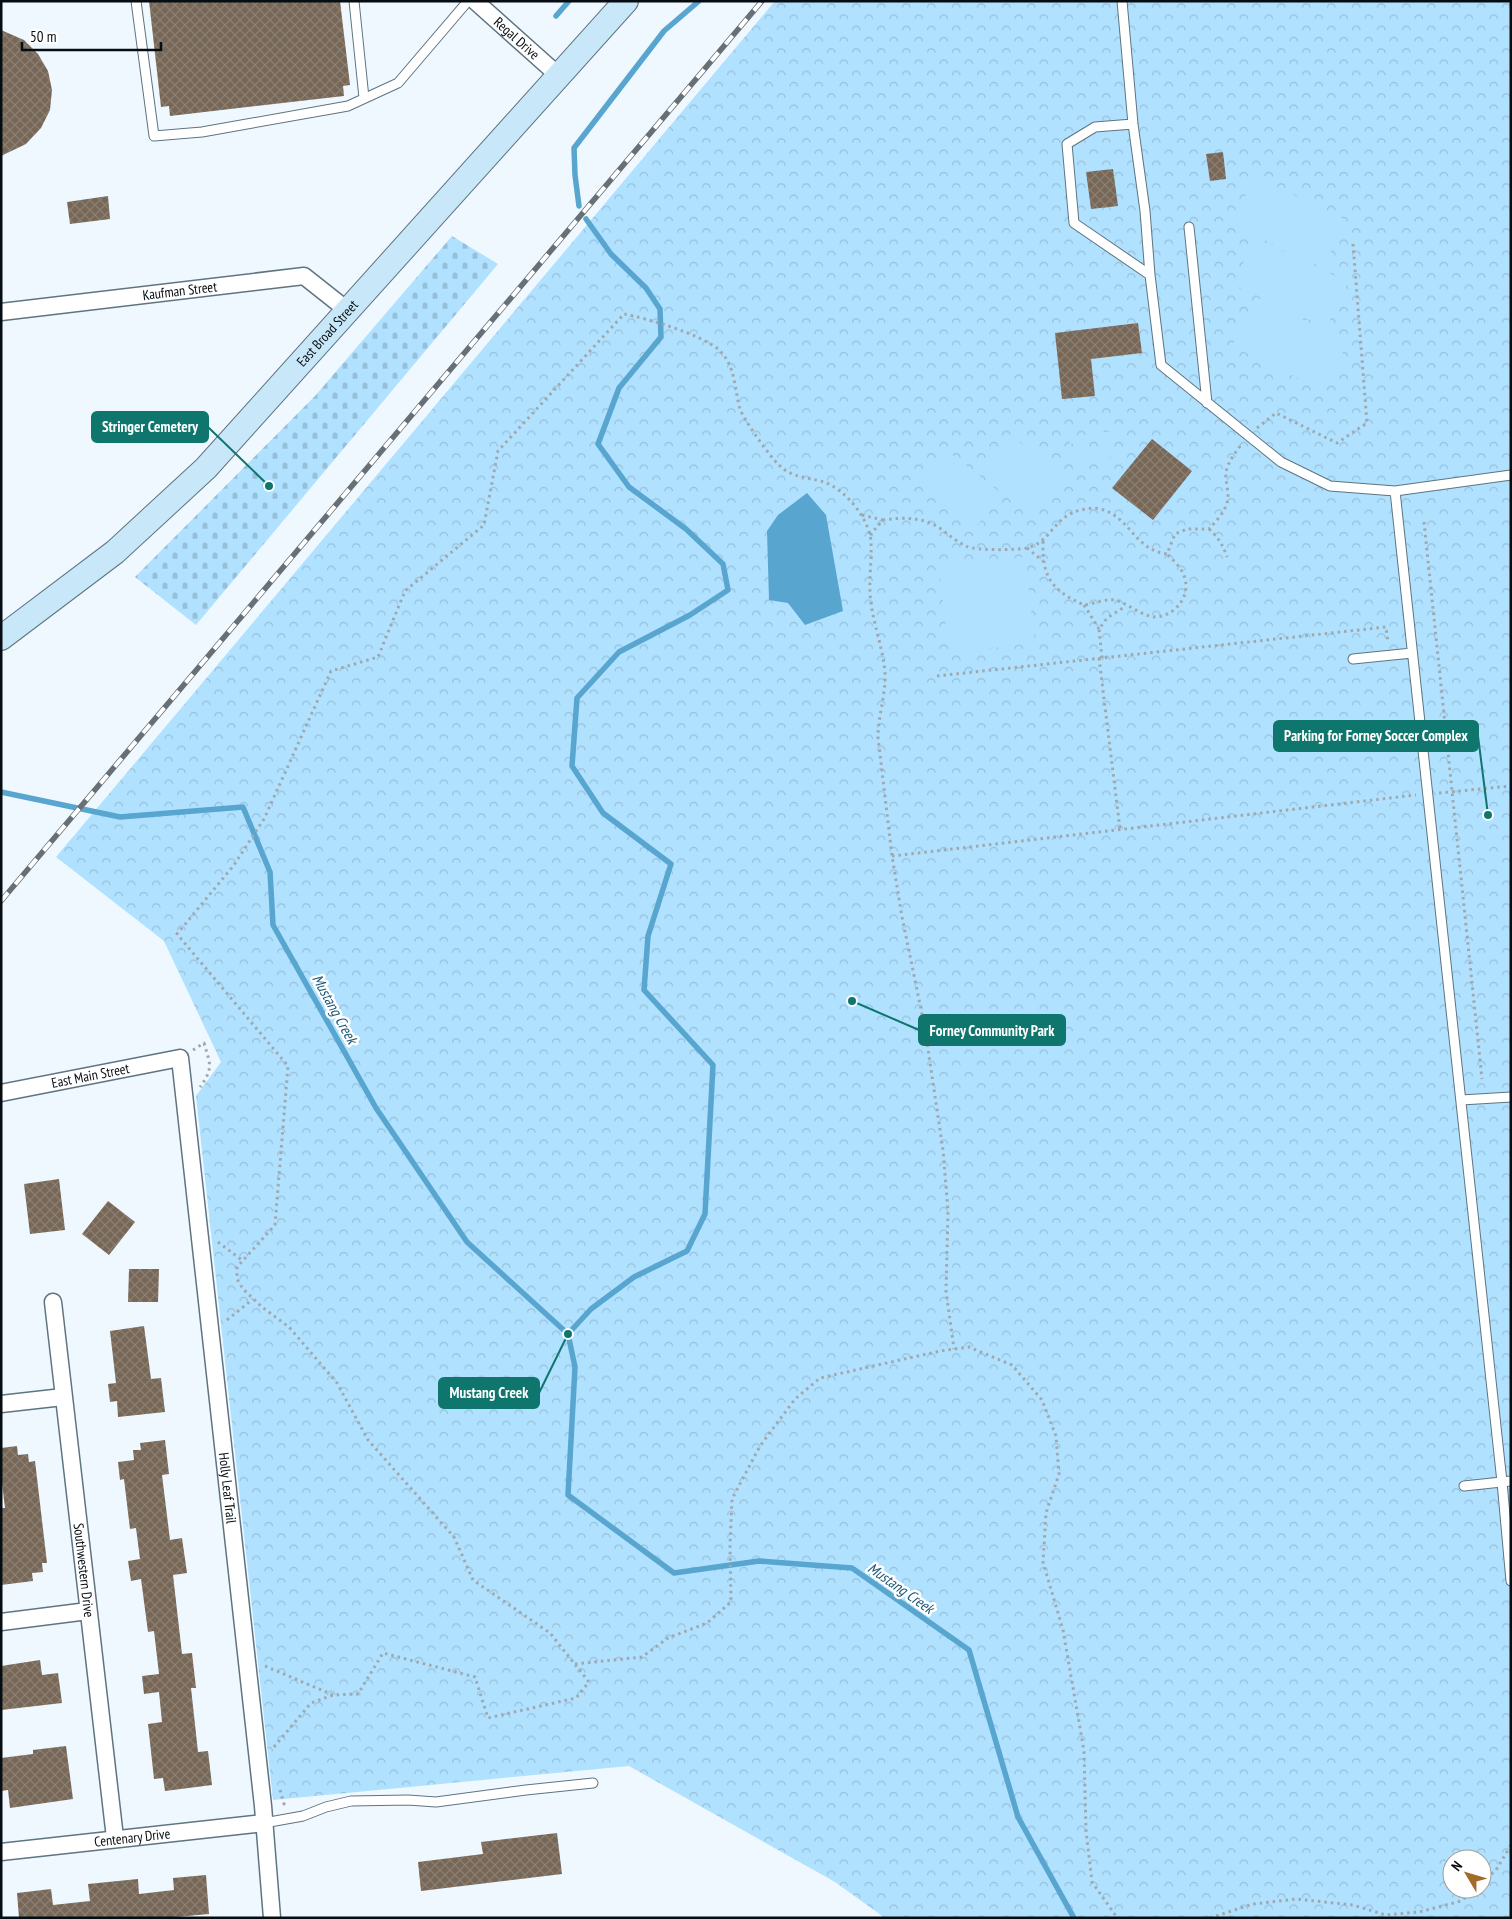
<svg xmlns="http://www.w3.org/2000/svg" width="1512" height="1919" viewBox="0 0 1512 1919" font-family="'PT Sans Narrow',sans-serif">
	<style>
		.cemetery { fill: url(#cemetery-stones) }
		.park { fill: url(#park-crowns); fill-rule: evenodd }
		.garden { fill: #b0e1ff }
		.water { fill: #58a5d0 }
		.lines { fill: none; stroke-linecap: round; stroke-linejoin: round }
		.stream { stroke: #58a5d0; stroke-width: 5.5 }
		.building { fill: url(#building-cross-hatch) }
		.service-casing { stroke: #5e7481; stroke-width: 11 }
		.minor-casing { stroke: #5e7481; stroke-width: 19 }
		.secondary-casing { stroke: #5e7481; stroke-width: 26 }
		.path { stroke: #a0a8ae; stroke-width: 3; stroke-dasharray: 2.5 4; stroke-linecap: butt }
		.service { stroke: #fff; stroke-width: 9 }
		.minor { stroke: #fff; stroke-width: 16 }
		.secondary { stroke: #c8e7f8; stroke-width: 24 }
		.rail-casing { stroke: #687076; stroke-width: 5.5 }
		.rail { stroke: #fff; stroke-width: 4; stroke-dasharray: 11; stroke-linecap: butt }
		.labels { text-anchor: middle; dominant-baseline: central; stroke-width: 5; stroke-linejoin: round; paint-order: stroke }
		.street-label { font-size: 14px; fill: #060d12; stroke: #fff }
		.water-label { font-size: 15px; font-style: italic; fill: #1d5877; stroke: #fff }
		.leader { fill: none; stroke: #0f766e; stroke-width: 2 }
		.callout-dot { fill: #0f766e; stroke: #fff; stroke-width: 2 }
		.callout { fill: #0f766e; stroke: #0f766e; stroke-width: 2 }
		.callout-label { font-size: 15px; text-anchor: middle; font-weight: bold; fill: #fff }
	</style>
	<defs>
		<pattern id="cemetery-stones" width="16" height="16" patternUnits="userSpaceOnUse" patternTransform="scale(1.25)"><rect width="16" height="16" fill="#b0e1ff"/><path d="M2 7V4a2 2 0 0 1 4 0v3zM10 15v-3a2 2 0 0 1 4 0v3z" fill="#96c0da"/></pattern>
		<pattern id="park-crowns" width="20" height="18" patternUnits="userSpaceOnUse" patternTransform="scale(1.25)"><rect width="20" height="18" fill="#b0e1ff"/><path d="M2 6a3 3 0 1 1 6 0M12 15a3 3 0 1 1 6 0" fill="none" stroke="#96c0da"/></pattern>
		<pattern id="building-cross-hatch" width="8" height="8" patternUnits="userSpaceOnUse" patternTransform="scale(1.25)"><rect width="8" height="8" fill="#786756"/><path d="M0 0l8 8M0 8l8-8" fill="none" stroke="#8a7f73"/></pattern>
	</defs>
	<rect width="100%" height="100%" fill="#eff8ff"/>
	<path class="cemetery" d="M452 236 498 264 196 625 135 577 315 396Z"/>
	<path class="park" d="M775 1H1511V1918H885L835 1882 629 1766 273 1800 196 1096 221 1062 164 941 56 857ZM1452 1859H1482V1889H1452Z"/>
	<path class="garden" d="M1255 176 1346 220 1323 268 1232 224Z
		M1255 238 1348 282 1326 328 1233 284Z
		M1256 297 1348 342 1324 391 1232 346Z
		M1113 431 1114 439 1070 444 1069 437Z
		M1008 433 1065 478 1037 514 980 469Z
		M945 449 1002 494 975 528 918 483Z
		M1115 449 1116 456 1071 462 1070 454Z
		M1025 557 1035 643 949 653 939 567Z"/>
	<path class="water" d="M807 493 826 515 843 611 805 625 788 603 769 600 767 531 778 515Z"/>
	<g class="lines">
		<path class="stream" d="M556 16 569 1
			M579 206 575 175 574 148 664 31 699 1
			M1 792 120 817 243 807 270 872 273 925 376 1108 467 1242 568 1334 575 1367 568 1495 674 1573 759 1561 852 1568 969 1650 1018 1817 1074 1918
			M568 1334 591 1309 634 1277 687 1251 705 1214 713 1065 644 990 648 936 671 864 603 813 572 766 577 698 619 652 690 615 728 590 723 564 686 529 629 487 598 444 619 388 661 337 660 309 646 288 611 254 586 219"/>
	</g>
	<path class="building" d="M149 1H340L350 85 343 86 344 96 170 116 169 106 161 107Z
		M1 30 24 40 38 54 48 71 52 90 50 110 41 128 26 144 1 156Z
		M1223 152 1226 179 1210 181 1206 154Z
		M1113 169 1118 206 1091 209 1086 172Z
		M108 196 110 219 70 224 67 202Z
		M1138 323 1142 353 1091 359 1095 396 1062 399 1055 333Z
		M1152 439 1192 471 1153 520 1112 488Z
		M59 1179 65 1230 30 1234 24 1184Z
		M108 1201 135 1222 109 1255 82 1234Z
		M129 1269H159L158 1302H128Z
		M144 1326 151 1379 161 1378 165 1412 118 1417 117 1401 110 1402 108 1384 116 1383 110 1331Z
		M165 1440 169 1474 162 1475 170 1540 182 1538 187 1573 173 1575 182 1654 192 1653 196 1688H191L198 1752 208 1751 212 1785 165 1791 163 1778 154 1779 148 1724 162 1722 159 1692 144 1694 142 1676 159 1674 154 1631 148 1632 141 1579 131 1581 128 1561 140 1559 136 1528 130 1529 124 1479 120 1480 118 1462 134 1460 133 1450H141L140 1443Z
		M17 1446 18 1455 28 1454 29 1462 35 1461 47 1563H42L43 1572 32 1573 33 1581 1 1585V1508H5L1 1475V1448Z
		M40 1660 42 1675 58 1673 62 1703 1 1710V1666Z
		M66 1746 73 1799 10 1808 8 1790 1 1791V1758L33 1754V1750Z
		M557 1833 562 1874 421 1891 418 1862 483 1854 481 1842Z
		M206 1875 209 1914 165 1918H19L17 1893 51 1889 53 1905 90 1901 88 1884 138 1879 139 1894 174 1890 173 1878Z"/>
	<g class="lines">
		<defs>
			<path id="service" d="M136 1 154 136 202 132 348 106 398 83 468 1
				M354 1 364 98
				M1122 1 1133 124 1145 211 1150 275 1161 365 1281 462 1330 486 1395 491 1511 475
				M1133 124 1095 127 1067 144 1074 223 1150 275
				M1189 227 1207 403
				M1395 491 1502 1482 1511 1581
				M1353 659 1412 653
				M1461 1100 1511 1097
				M1464 1486 1511 1481
				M264 1823 303 1816 326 1807 351 1801 408 1800 436 1802 526 1790 593 1783"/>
			<g id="minor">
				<path id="s1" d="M475 1 559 76"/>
				<path id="s2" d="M1 312 304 276 347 310"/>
				<path id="s3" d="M1 1093 180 1058 263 1806 272 1918"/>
				<path id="s4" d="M53 1302 115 1838"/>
				<path d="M1 1404 63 1397"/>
				<path d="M1 1622 88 1611"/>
				<path id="s5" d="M1 1852 264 1823"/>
			</g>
			<g id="secondary">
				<path id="s6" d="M1 638 115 552 206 468 626 1"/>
			</g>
		</defs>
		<use href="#service" class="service-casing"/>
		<use href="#minor" class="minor-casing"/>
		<use href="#secondary" class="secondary-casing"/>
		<path class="path" d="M1257 428 1276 413 1337 443 1367 423 1353 244
			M862 515 883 520
			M1424 522 1482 1079
			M1209 529C1218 537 1223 545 1227 557
			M870 535 883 520C904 517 924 517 941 529 949 535 957 542 966 546 976 551 1016 550 1027 548 1052 542 1053 516 1081 510 1087 509 1094 507 1100 509 1130 516 1134 550 1167 554L1175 534 1187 529H1209C1217 520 1228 509 1228 496 1228 488 1225 480 1226 472 1228 462 1235 453 1241 445
			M1043 541C1042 577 1051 590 1084 605 1094 604 1109 597 1118 601 1130 605 1143 617 1157 617 1175 615 1190 597 1185 579 1183 569 1174 561 1167 554
			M1027 548 1043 561
			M1084 605 1099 629
			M1099 658 1120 829
			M1102 658 1099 629 1107 618 1126 606
			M937 676 1386 627 1388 643
			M1439 793 1511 786
			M892 856 1416 795
			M193 1050 204 1043C210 1064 214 1068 200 1087
			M218 1242 243 1261
			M227 1320 253 1299
			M575 1664 642 1657 668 1638 707 1623 731 1602 730 1545 732 1499 760 1446 795 1399 820 1378 940 1351 969 1347 1012 1365 1042 1400 1056 1436 1059 1474 1046 1513 1043 1562 1063 1630 1084 1751 1086 1831 1092 1882 1116 1916 1119 1918
			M265 1666 333 1695
			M274 1747 311 1703 333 1695 358 1694 383 1653 475 1677 488 1718 576 1698 589 1682 550 1633 473 1580 454 1537 368 1440 337 1383 289 1327 262 1307 243 1289 237 1279V1267L275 1225 288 1066 177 934 234 865 264 819 331 671 378 657 405 591 484 525 498 451 624 314C646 318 703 335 719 350 736 366 734 388 740 409 744 420 770 457 779 465 792 478 807 477 824 482 844 489 865 514 870 535 873 548 869 576 870 592 871 619 883 646 885 673 886 695 878 716 878 737L892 856 902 917 925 1029 943 1150 948 1211 946 1291 954 1349
			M280 1790 284 1804H282
			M1482 1883 1496 1870 1511 1845
			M1210 1918 1253 1904 1296 1899 1353 1905 1386 1915 1419 1912 1461 1901 1475 1889"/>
		<use href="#service" class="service"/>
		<use href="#minor" class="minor"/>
		<use href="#secondary" class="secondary"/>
		<defs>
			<path id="rail" d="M1 901 762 1"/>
		</defs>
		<use href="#rail" class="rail-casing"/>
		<use href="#rail" class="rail"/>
	</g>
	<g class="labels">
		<g class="street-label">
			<text stroke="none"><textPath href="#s1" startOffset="56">Regal Drive</textPath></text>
			<text stroke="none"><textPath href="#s2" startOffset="180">Kaufman Street</textPath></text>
			<text stroke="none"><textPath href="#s6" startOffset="448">East Broad Street</textPath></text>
			<text stroke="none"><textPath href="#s3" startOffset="91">East Main Street</textPath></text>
			<text stroke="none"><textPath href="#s3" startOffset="615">Holly Leaf Trail</textPath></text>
			<text stroke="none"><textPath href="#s4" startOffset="270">Southwestern Drive</textPath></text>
			<text stroke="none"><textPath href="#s5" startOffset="132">Centenary Drive</textPath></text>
		</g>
		<g class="water-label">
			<text transform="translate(335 1009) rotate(61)">Mustang Creek</text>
			<text transform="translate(901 1588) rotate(35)">Mustang Creek</text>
		</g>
	</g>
	<path class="leader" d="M269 486L208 427M1488 815L1478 736M852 1001L919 1030M568 1334L539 1393"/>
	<g class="callout-dot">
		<circle cx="269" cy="486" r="5"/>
		<circle cx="1488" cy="815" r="5"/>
		<circle cx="852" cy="1001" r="5"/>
		<circle cx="568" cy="1334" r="5"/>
	</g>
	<g class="callout">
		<rect x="92" y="412" width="116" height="30" rx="5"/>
		<rect x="1274" y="721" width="204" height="30" rx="5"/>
		<rect x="919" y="1015" width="146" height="30" rx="5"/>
		<rect x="439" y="1378" width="100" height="30" rx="5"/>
	</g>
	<g class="callout-label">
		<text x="150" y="432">Stringer Cemetery</text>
		<text x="1376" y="741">Parking for Forney Soccer Complex</text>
		<text x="992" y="1036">Forney Community Park</text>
		<text x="489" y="1398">Mustang Creek</text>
	</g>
	<rect width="1512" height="1919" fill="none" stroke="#060d12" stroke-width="5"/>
	<g transform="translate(1467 1874) rotate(308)"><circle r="24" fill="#ffffff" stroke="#9b9ea0"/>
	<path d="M0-4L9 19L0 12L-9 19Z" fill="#a36a28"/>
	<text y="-8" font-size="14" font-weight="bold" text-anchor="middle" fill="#060d12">N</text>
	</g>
	<path d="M22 42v8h139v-8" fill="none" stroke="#060d12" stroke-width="2.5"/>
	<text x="30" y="42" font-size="15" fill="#060d12" stroke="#ffffff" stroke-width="4" paint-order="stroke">50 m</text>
</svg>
